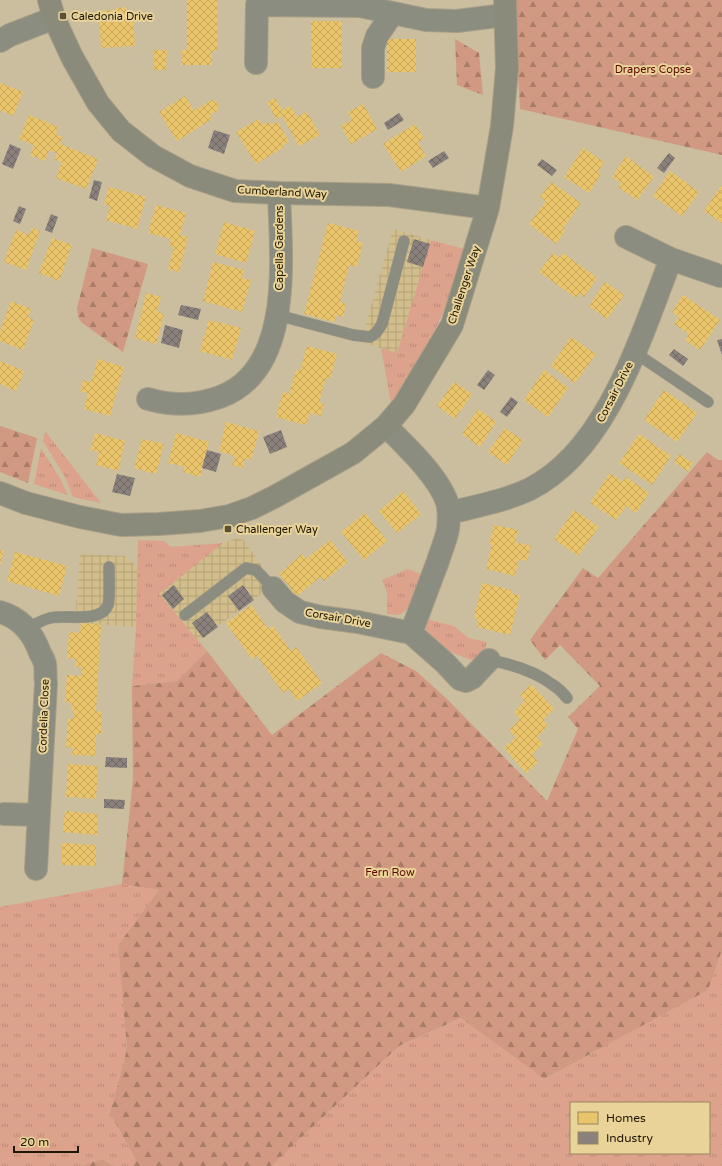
<svg xmlns="http://www.w3.org/2000/svg" width="722" height="1166" viewBox="0 0 722 1166" font-family="'Varela Round',sans-serif">
	<style>
		.industrial { fill: url(#industrial-grid) }
		.grass { fill: url(#grass-tufts); fill-rule: evenodd }
		.forest { fill: url(#forest-firs) }
		.homes { fill: url(#homes-cross-hatch) }
		.industry { fill: url(#industry-cross-hatch) }
		.lines { fill: none; stroke-linecap: round; stroke-linejoin: round }
		.lane-casing { stroke: #a89e86; stroke-width: 12 }
		.street-casing { stroke: #a89e86; stroke-width: 24 }
		.secondary-casing { stroke: #a89e86; stroke-width: 24 }
		.lane { stroke: #8b8d80; stroke-width: 11 }
		.street { stroke: #8b8d80; stroke-width: 22 }
		.secondary { stroke: #8a8b7a; stroke-width: 22 }
		.poi-dot { fill: #5b5138; stroke: #e9d399; stroke-width: 1.5 }
		.labels { text-anchor: middle; dominant-baseline: central; stroke-width: 4; stroke-linejoin: round; paint-order: stroke }
		.poi-label { font-size: 11px; fill: #1f1601; stroke: #e9d399; text-anchor: start }
		.park-label { font-size: 11px; fill: #5e0602; stroke: #e9d399 }
		.street-label { font-size: 11px; fill: #1f1601; stroke: #e9d399 }
	</style>
	<defs>
		<pattern id="industrial-grid" width="8" height="8" patternUnits="userSpaceOnUse"><rect width="8" height="8" fill="#d1be8c"/><path d="M0 4h8M4 0v8" fill="none" stroke="#b3a377"/></pattern>
		<pattern id="grass-tufts" width="24" height="20" patternUnits="userSpaceOnUse"><rect width="24" height="20" fill="#dca28c"/><path d="M3 7l-1-3M5 7V3M7 7l1-3M15 17l-1-3M17 17v-4M19 17l1-3" fill="none" stroke="#bc8b77"/></pattern>
		<pattern id="forest-firs" width="22" height="20" patternUnits="userSpaceOnUse"><rect width="22" height="20" fill="#d19982"/><path d="M5 1l3.5 6h-7zM16 11l3.5 6h-7z" fill="#a97c68"/></pattern>
		<pattern id="homes-cross-hatch" width="8" height="8" patternUnits="userSpaceOnUse"><rect width="8" height="8" fill="#e9c46a"/><path d="M0 0l8 8M0 8l8-8" fill="none" stroke="#c7a85a"/></pattern>
		<pattern id="industry-cross-hatch" width="8" height="8" patternUnits="userSpaceOnUse"><rect width="8" height="8" fill="#8a817c"/><path d="M0 0l8 8M0 8l8-8" fill="none" stroke="#706963"/></pattern>
	</defs>
	<rect width="100%" height="100%" fill="#cabe9f"/>
	<path class="industrial" d="M393 229 431 240 397 353 361 342Z
		M241 537 268 574 269 588 198 641 159 594 223 543Z
		M80 554 125 556 137 567 136 627 75 623Z"/>
	<path class="grass" d="M431 240 465 249C460 264 457 281 450 296 435 334 414 370 391 404L381 348 397 353Z
		M45 431 101 503 73 497 65 477 43 441Z
		M41 448 61 480 68 495 34 484Z
		M138 540 164 541 171 547 223 543 159 594 207 651 177 681 132 686 136 627Z
		M408 569 422 575C417 588 414 611 397 615 394 615 390 614 387 614V593L382 580Z
		M426 619 454 626 468 638 487 642 484 653 480 659 471 660 453 653 432 641 426 629Z
		M122 884 159 890 118 945 127 1049 110 1113 136 1160 133 1166H113L102 1159 80 1166H0V907Z
		M722 950V1166H271L399 1046 462 1018 544 1079 708 990ZM571 1103H709V1153H571Z"/>
	<path class="forest" d="M514 0H722V155L520 109Z
		M455 39 479 53 483 95 457 85Z
		M92 248 148 264 123 352 82 323 78 317 77 308Z
		M0 426 37 438 28 483 0 472Z
		M707 452 718 460H722V950L708 990 544 1079 461 1018 399 1046 271 1166H133L136 1160 110 1113 127 1049 118 945 159 890 122 884 133 779 132 686 177 681 207 651 272 735 381 653 416 671 447 699 547 801 578 729 568 717 600 686 560 645 545 660 530 640 583 568 598 578Z
		M102 1159 113 1166H80Z"/>
	<path class="homes" d="M187 0H218V50L212 51V65H181L182 50H187Z
		M126 7 127 16H133L135 46 101 48 99 11 116 10V8Z
		M311 21H342V68H312Z
		M387 39H416V72H387Z
		M154 50H167L166 70H154Z
		M0 83 23 92 13 116 0 110Z
		M185 96 194 111 211 100 216 101 219 105 217 111 210 115 212 119 177 141 159 112Z
		M275 98 282 110 290 106 297 117 307 112 320 135 299 146 282 116 276 119 267 102Z
		M363 104 377 129 351 144 341 126 352 120 348 112Z
		M29 115 58 127 56 134 63 137 60 144 98 159 86 189 56 178 62 162 55 160 57 153 49 150 45 161 30 155 34 145 19 139Z
		M259 119 262 125 269 122 271 125 277 121 289 141 283 145 284 147 256 164 236 132Z
		M415 124 424 138 418 142 426 156 401 172 383 144Z
		M583 148 604 162 598 172 601 174 589 193 564 177Z
		M626 156 654 177 637 200 618 187 621 183 612 177Z
		M670 171 699 192 682 216 653 196Z
		M551 182 581 203 563 229 565 231 556 244 529 224 546 201 540 197Z
		M721 186 722 187V223L704 211Z
		M109 187 146 197 137 229 106 220 110 206 104 204Z
		M156 205 186 213 180 235 188 237 179 272 168 269 174 247 169 246 171 239 148 233Z
		M224 222 255 231 246 263 215 254Z
		M328 223 359 231 356 241 363 243 357 267 349 265 340 302 346 304 343 317 336 315 334 322 304 314Z
		M32 228 40 231 26 270 4 262 16 230 29 235Z
		M52 238 72 245 59 281 39 273Z
		M553 253 560 258 563 253 597 278 584 297 580 293 576 298 539 272Z
		M213 262 244 270 242 278 251 280 242 312 203 301Z
		M605 282 624 295 607 319 589 306Z
		M146 293 161 297 157 312 164 314 156 344 135 338Z
		M683 295 720 320 700 350 685 340 689 334 674 324 679 317 672 312Z
		M11 301 31 309 28 317 34 320 23 350 0 341V331Z
		M209 320 241 328 232 360 200 351Z
		M571 337 596 354 575 383 551 366Z
		M307 346 337 354 330 379 326 378 319 403 324 404 321 416 310 413 306 425 276 417 283 392 289 394 296 370 300 371Z
		M98 359 124 367 110 416 84 409 88 393 80 391 83 380 91 382Z
		M0 361 24 371 16 391 0 384Z
		M544 370 568 388 548 417 524 400Z
		M454 382 472 394 455 419 437 406Z
		M664 390 697 413 677 442 644 420Z
		M478 409 496 422 480 447 462 434Z
		M226 422 259 431 251 460 245 458 243 468 232 465 235 456 219 451Z
		M505 428 523 440 507 465 488 452Z
		M95 433 125 441 118 471 96 465 99 452 90 450Z
		M176 433 209 442 200 477 183 472 185 467 168 463Z
		M639 434 671 456 652 485 619 463Z
		M142 439 164 444 156 474 134 468Z
		M679 454 693 463 688 472 674 462Z
		M610 473 623 482 626 477 649 493 636 513 626 506 616 520 590 503Z
		M403 491 421 514 397 533 379 511Z
		M574 510 599 527 578 556 554 539Z
		M365 513 387 541 364 560 341 532Z
		M494 525 518 530 515 542 531 546 527 561 519 559 515 576 486 569 492 544H489Z
		M330 540 348 562 324 581 320 577 297 596 279 574 302 554 306 559Z
		M0 550 4 551 0 565Z
		M15 552 67 566 59 596 7 581Z
		M482 583 511 590V593L520 595 510 635 477 627 478 619 474 618Z
		M251 605 268 629 273 626 291 651 296 647 322 683 297 701 289 689 283 693 257 656 252 659 226 623Z
		M81 623 101 625 96 711 102 712 101 734H96L95 756 72 755 73 748 66 747 68 719H73L74 710H71L72 703 65 702 67 675 81 676V667H75L76 659 67 658 69 632 80 633Z
		M531 684 554 709 543 720 548 726 537 737 543 744 532 754 538 762 526 773 504 748 516 737 509 730 520 719 514 712 525 701 520 695Z
		M68 764 98 766 96 799 66 797Z
		M65 811 98 814 97 835 63 832Z
		M62 843 96 845V866L62 865Z"/>
	<path class="industry" d="M399 113 404 120 388 130 384 123Z
		M214 130 230 135 224 154 208 148Z
		M10 144 21 149 13 169 2 164Z
		M444 151 449 158 433 168 428 161Z
		M669 153 675 158 664 173 657 168Z
		M542 159 557 170 552 176 537 165Z
		M94 180 102 182 97 201 89 198Z
		M19 206 26 209 20 224 13 221Z
		M51 214 58 217 52 233 45 230Z
		M414 239 430 244 423 267 407 262Z
		M181 305 201 309 198 320 178 315Z
		M165 325 183 330 179 348 161 343Z
		M722 339V355L717 340Z
		M674 349 688 359 683 366 669 355Z
		M488 370 495 375 484 390 477 385Z
		M511 397 518 402 507 417 500 412Z
		M281 430 287 447 270 454 263 437Z
		M207 450 221 454 216 472 202 468Z
		M117 474 135 478 130 496 112 492Z
		M174 585 184 599 173 609 162 595Z
		M243 585 254 600 239 611 228 596Z
		M207 612 218 627 203 638 192 623Z
		M106 757 127 758V768L105 767Z
		M104 799 125 800 124 809 104 808Z"/>
	<g class="lines">
		<defs>
			<path id="lane" d="M277 315 353 335 370 337 376 333 382 324 404 241
				M634 352 708 402
				M185 615 246 568 256 570 273 588
				M27 628C34 625 42 620 50 618 65 614 101 624 108 605 110 599 109 575 109 567
				M489 660C511 664 535 671 553 685 558 688 563 693 567 698"/>
			<path id="street" d="M0 41 10 35 54 18
				M256 63 257 5 360 6 426 20 457 21 505 15
				M373 77V48L377 36 392 14
				M626 237 671 259 720 276
				M148 399C173 406 195 406 220 397 294 370 281 257 279 193
				M386 426C405 445 438 476 447 502 449 510 449 520 448 529 446 540 441 551 438 561 429 585 420 609 411 633
				M449 513C476 506 505 501 530 489 608 450 641 335 671 259
				M273 588 285 602 300 612 321 617 358 622 411 633 445 663 460 679 466 681 472 678 489 660
				M0 612C21 618 33 633 40 653 42 656 44 660 45 664 46 670 45 677 46 683L36 869
				M4 814 39 815"/>
			<path id="secondary" d="M49 0 54 18 72 57 98 103 121 131 153 156 190 176 235 191 279 193 389 195 488 208
				M0 493 26 503 80 517 121 525 159 524 200 521 229 516 252 508 276 496 353 453 386 426 404 405 452 325 488 208 502 126 507 68 505 0"/>
		</defs>
		<use href="#lane" class="lane-casing"/>
		<use href="#street" class="street-casing"/>
		<use href="#secondary" class="secondary-casing"/>
		<use href="#lane" class="lane"/>
		<use href="#street" class="street"/>
		<use href="#secondary" class="secondary"/>
	</g>
	<g class="poi-dot">
		<rect x="59" y="12" width="8" height="8" rx="2"/>
		<rect x="224" y="525" width="8" height="8" rx="2"/>
	</g>
	<g class="labels">
		<g class="poi-label">
			<text x="71" y="16">Caledonia Drive</text>
			<text x="236" y="529">Challenger Way</text>
		</g>
		<g class="park-label">
			<text x="653" y="69">Drapers Copse</text>
			<text x="390" y="872">Fern Row</text>
		</g>
		<g class="street-label">
			<text transform="translate(282 192) rotate(3)">Cumberland Way</text>
			<text transform="translate(279 248) rotate(-90)">Capella Gardens</text>
			<text transform="translate(464 285) rotate(-72)">Challenger Way</text>
			<text transform="translate(615 392) rotate(-63)">Corsair Drive</text>
			<text transform="translate(338 618) rotate(10)">Corsair Drive</text>
			<text transform="translate(44 716) rotate(-88)">Cordelia Close</text>
		</g>
	</g>
	<rect x="570" y="1102" width="140" height="52" fill="#e9d399" stroke="#98875c"/>
	<rect x="578" y="1112" width="20" height="12" fill="#e9c46a" stroke="#98875c"/>
	<text x="606" y="1122" font-size="12" fill="#1f1601">Homes</text>
	<rect x="578" y="1132" width="20" height="12" fill="#8a817c" stroke="#98875c"/>
	<text x="606" y="1142" font-size="12" fill="#1f1601">Industry</text>
	<path d="M14 1146v6h64v-6" fill="none" stroke="#1f1601" stroke-width="2"/>
	<text x="20" y="1146" font-size="12" fill="#1f1601" stroke="#e9d399" stroke-width="3" paint-order="stroke">20 m</text>
</svg>
